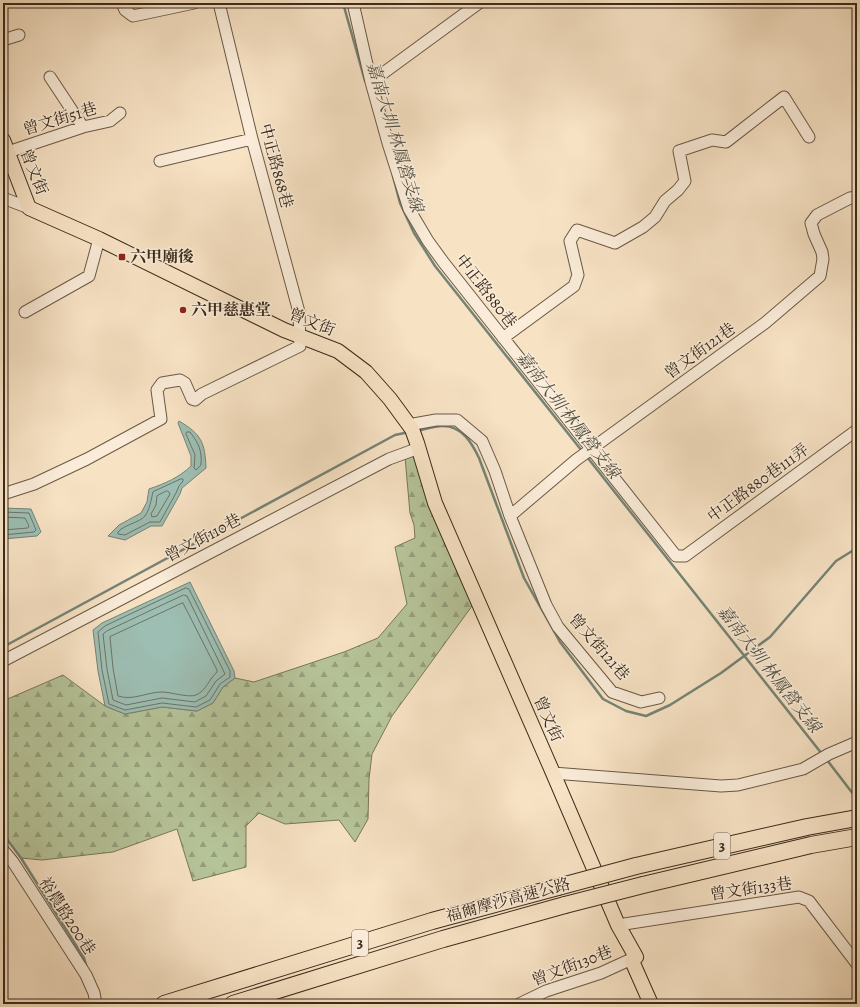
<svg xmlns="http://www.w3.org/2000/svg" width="860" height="1007" viewBox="0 0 860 1007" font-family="Alegreya,'Noto Serif TC',serif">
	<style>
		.forest { fill: url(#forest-firs); stroke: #78785a }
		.water { fill: #9dbeb3; stroke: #758376 }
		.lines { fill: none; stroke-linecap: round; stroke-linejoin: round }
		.shore { stroke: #6c7467; stroke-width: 1 }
		.stream { stroke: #758376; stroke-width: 2.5 }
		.minor-casing { stroke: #695945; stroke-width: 13 }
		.major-casing { stroke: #3a2b1b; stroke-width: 16 }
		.highway-casing { stroke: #3a2b1b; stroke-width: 18 }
		.minor { stroke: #faecd9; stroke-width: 11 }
		.major { stroke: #f7e2c4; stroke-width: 14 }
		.highway { stroke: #f7e2c4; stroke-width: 16 }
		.highway-bridge-casing { stroke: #3a2b1b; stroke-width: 18; stroke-linecap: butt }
		.highway-bridge { stroke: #f7e2c4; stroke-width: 16 }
		.poi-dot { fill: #8f2418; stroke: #faecd9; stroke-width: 1.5 }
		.labels { text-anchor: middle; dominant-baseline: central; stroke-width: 3; stroke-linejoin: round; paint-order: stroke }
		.shield { fill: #faecd9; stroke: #746554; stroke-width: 1 }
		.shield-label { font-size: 15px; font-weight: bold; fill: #3a2b1b }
		.street-label { font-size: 16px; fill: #3a2b1b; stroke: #faecd9 }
		.poi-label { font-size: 16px; font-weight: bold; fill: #3a2b1b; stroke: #faecd9; text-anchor: start }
		.water-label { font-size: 17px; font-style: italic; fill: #535041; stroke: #faecd9 }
	</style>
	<defs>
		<pattern id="forest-firs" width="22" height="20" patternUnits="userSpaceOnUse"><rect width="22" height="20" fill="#b6c499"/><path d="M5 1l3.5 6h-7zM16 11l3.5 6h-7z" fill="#959f7c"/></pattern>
	</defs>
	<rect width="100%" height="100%" fill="#f7e2c4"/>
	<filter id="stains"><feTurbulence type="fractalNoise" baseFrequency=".005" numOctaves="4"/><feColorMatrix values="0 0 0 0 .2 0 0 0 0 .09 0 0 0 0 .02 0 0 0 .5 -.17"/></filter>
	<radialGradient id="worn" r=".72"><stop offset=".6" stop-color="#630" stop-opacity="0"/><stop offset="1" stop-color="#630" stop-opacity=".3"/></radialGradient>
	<path class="forest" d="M422 450 441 502 480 595 392 716 372 754 369 779 368 819 355 842 339 820 285 824 259 813 246 826V867L193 881 177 829 113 852 42 860 21 858 3 834V701L63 675 105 706 125 714 162 707 197 711 213 703 223 687 235 678 254 682 344 652 378 638 407 604 395 547 415 538 414 525 410 513 405 457Z"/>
	<path class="water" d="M179 421C201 434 205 442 206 468L182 488 180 494 162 526H151L125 540 108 536 119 525 141 513 147 502 149 489C164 484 180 477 191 466V456L178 423Z
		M3 508 31 509 41 532 37 536 3 539Z
		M190 582 234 671 235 678 223 687 213 703 197 711 162 707 125 714 105 706 98 671 93 630 102 623Z"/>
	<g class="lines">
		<path class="shore" d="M187 432H190C199 444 202 450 201 465L196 470 194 468 195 455 186 434Z
			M181 479H183V481L179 486 176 493 160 522H150L125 535 118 534V532C125 524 139 523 145 516 150 509 151 500 153 492Z
			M167 491 169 492 170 494 157 516 152 517 151 514 156 505 157 496Z
			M3 512 29 513 36 530 34 532 3 535
			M3 517 25 518 29 526 28 528 3 530
			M186 588 189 589 230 671V677L220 684 210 700 196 707 162 703 125 710 109 704 102 670 98 632 105 626Z
			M184 595 187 596 225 674 216 681 206 696 195 702 162 698 126 705 113 700 107 669 103 634 107 631Z
			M183 603 217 670V672C209 679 206 691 196 695 188 698 171 692 162 692 147 692 133 701 118 696L113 668 110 637Z"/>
		<path class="stream" d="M343 3 365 81
			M393 176 400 203 414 233 435 266 582 451
			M417 431C425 429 435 426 443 426 462 426 472 443 479 458L524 578 560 642 603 699 626 711 646 716 670 705 721 673 770 637 836 561 857 548
			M587 457 822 754
			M3 647 395 435 409 432
			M827 760 857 799
			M3 834 21 858 84 958 87 968"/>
		<defs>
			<path id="minor" d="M122 3 125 10 133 16 194 3
				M353 3 371 82 388 143 409 209 428 241 444 263 676 556H685L857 430
				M3 40 19 35
				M50 77 83 127
				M371 82 479 3
				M8 152 83 127 110 121 120 113
				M160 161 252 139
				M3 198 29 208
				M25 312 89 276 99 239
				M503 338 574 286 578 275 570 241 577 230 615 243 643 227 655 217 665 201 678 190 685 181 679 151 712 140 726 142 784 97 809 137
				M408 425 436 420H457L482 441 495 471 510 516 546 605 558 627 612 692 641 702 659 698
				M3 494 34 484 87 459 161 419 157 390 162 383 180 380 185 383 192 399 195 400 202 394 300 346 299 312 252 139 219 3
				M510 516 576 460 765 323 820 276 823 259 822 252 814 234 811 223 817 215 850 198 857 197
				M3 661 389 459 419 448
				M553 773 721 786 738 785 803 769 829 754 857 742
				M3 850 13 862 86 975 94 993 96 1004
				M618 925 799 897 809 901 857 964
				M519 1004 546 991 601 973 636 957"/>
			<path id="major" d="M3 140 29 208 99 239 284 330 338 351 366 372 390 399 412 429 417 443 435 503 553 773 618 925 636 957 632 961 651 1004"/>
			<path id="highway" d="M636 866 807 827 857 818
				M643 885 811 845 857 837
				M164 1004 432 921 558 887
				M233 1004 443 939 565 905"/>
		</defs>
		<use href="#minor" class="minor-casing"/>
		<use href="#major" class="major-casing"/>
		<use href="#highway" class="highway-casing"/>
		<use href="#minor" class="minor"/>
		<use href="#major" class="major"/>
		<use href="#highway" class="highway"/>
		<defs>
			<path id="highway-bridge" d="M558 887 636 866
				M565 905 643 885"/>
		</defs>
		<use href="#highway-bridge" class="highway-bridge-casing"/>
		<use href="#highway-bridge" class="highway-bridge"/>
	</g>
	<g class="poi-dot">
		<rect x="118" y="253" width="8" height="8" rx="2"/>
		<circle cx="183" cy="310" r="4"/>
	</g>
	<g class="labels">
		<g class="shield">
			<rect x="714" y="833" width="16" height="26" rx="3"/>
			<rect x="352" y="930" width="16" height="26" rx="3"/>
		</g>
		<g class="shield-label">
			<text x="722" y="846">3</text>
			<text x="360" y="943">3</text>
		</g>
		<g class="street-label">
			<text transform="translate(60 119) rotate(-17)">曾文街51巷</text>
			<text transform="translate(276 166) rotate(75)">中正路868巷</text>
			<text transform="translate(34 172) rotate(68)">曾文街</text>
			<text transform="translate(486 291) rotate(52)">中正路880巷</text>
			<text transform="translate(312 322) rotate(22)">曾文街</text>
			<text transform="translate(700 351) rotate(-36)">曾文街121巷</text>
			<text transform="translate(758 483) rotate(-36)">中正路880巷111弄</text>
			<text transform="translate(203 538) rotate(-28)">曾文街110巷</text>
			<text transform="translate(599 647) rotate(49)">曾文街121巷</text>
			<text transform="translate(548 719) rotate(66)">曾文街</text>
			<text transform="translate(751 889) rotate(-8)">曾文街133巷</text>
			<text transform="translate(508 900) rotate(-15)">福爾摩沙高速公路</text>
			<text transform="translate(67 916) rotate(57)">裕農路200巷</text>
			<text transform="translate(572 966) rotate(-21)">曾文街130巷</text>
		</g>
		<g class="poi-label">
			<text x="130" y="257">六甲廟後</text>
			<text x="191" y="310">六甲慈惠堂</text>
		</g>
		<g class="water-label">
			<text transform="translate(395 137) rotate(73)">嘉南大圳 林鳳營支線</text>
			<text transform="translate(568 415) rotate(52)">嘉南大圳 林鳳營支線</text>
			<text transform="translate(769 669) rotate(52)">嘉南大圳 林鳳營支線</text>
		</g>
	</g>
	<rect width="860" height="1007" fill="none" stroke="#f7e2c4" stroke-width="16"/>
	<rect x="4" y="4" width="852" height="999" fill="none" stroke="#3a2b1b" stroke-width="2"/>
	<rect x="8" y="8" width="844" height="991" fill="none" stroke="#3a2b1b"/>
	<rect width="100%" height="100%" filter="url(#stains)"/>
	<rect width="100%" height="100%" fill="url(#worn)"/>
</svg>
